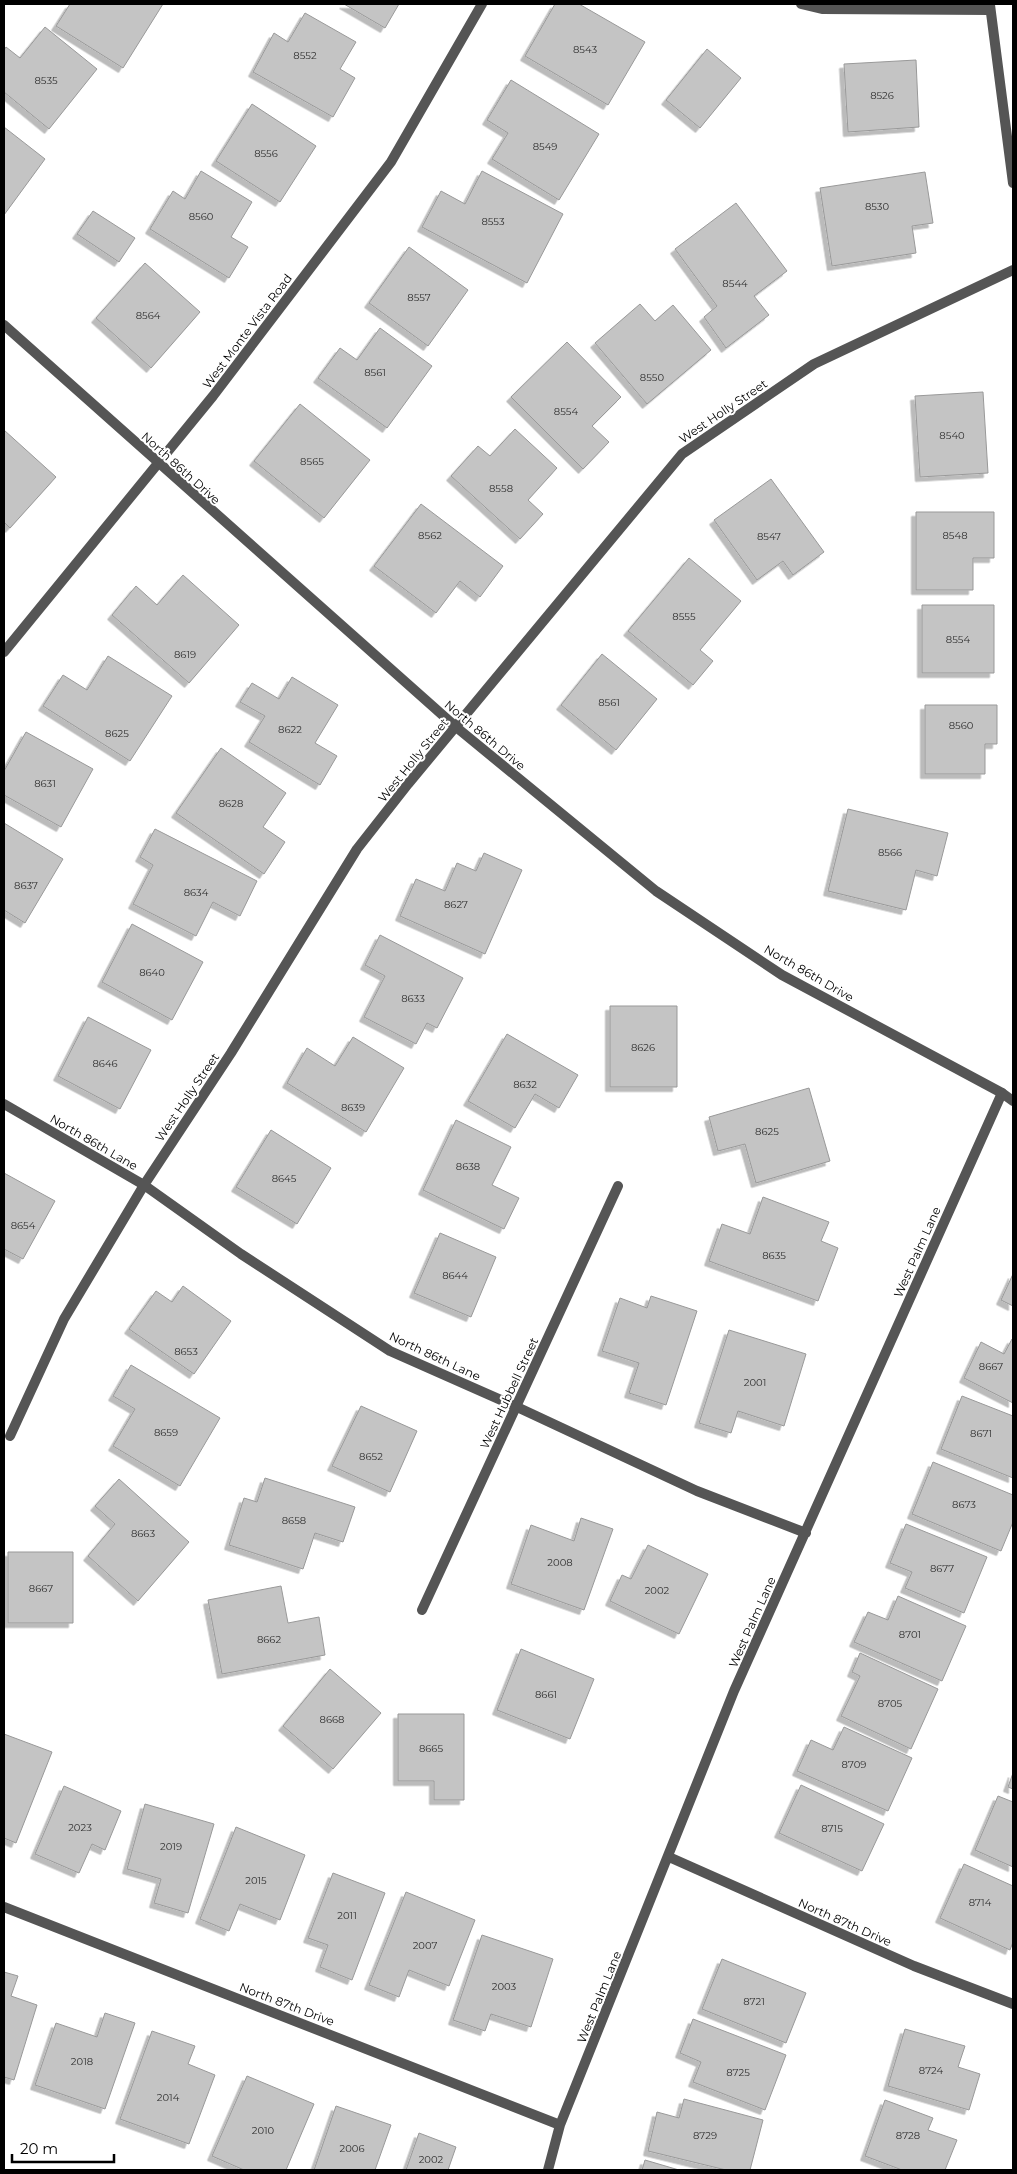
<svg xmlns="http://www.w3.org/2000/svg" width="1017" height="2174" viewBox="0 0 1017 2174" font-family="Montserrat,sans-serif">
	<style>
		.building { fill: #c4c4c4; stroke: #999; filter: url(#shadow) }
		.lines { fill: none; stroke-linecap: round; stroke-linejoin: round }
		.minor { stroke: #555; stroke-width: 10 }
		.tertiary { stroke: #555; stroke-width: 10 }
		.labels { text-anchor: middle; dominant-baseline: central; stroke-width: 4; stroke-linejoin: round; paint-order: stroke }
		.number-label { font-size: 10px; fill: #313131 }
		.street-label { font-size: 12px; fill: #000; stroke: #fff }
	</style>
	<defs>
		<filter id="shadow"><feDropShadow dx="-4.5" dy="4.5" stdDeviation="0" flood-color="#0004"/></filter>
	</defs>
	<rect width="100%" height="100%" fill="#fff"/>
	<path class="building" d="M70 4H163L123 68 56 26Z
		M344 4H399L385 28Z
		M555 4H579L645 42 608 105 525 56Z
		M305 13 356 42 340 69 355 78 333 117 253 72 274 33 288 42Z
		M45 27 97 69 49 129 4 92V50L6 47 20 58Z
		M707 49 741 78 700 128 666 100Z
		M916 60 919 127 848 132 844 64Z
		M511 80 599 134 559 200 492 159 508 133 487 120Z
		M252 104 316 146 280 202 216 161Z
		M4 127 45 159 4 215Z
		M201 171 252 202 231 237 248 247 229 278 150 229 173 191 185 199Z
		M482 171 563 214 527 283 422 227 441 191 465 204Z
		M925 172 933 223 912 226 916 253 832 266 820 188Z
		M736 203 787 271 754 296 769 315 726 348 704 317 717 306 675 249Z
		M93 211 135 238 119 262 77 234Z
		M409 247 468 290 428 346 369 303Z
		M145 263 200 312 151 368 96 318Z
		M640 304 655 321 673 305 711 350 647 404 595 343Z
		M380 328 432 366 387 428 318 378 340 348 357 360Z
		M567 342 621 397 592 426 609 442 583 469 511 397Z
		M983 392 988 473 920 477 915 396Z
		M300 404 370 460 324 518 254 461Z
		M515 429 557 468 528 500 543 514 520 539 451 476 478 446 490 456Z
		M4 430 56 477 10 528 4 522Z
		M771 479 824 552 793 575 783 561 757 580 714 520Z
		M421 504 503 566 480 597 460 581 436 613 374 566Z
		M916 512H994V558H973V590H916Z
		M689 558 741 601 700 650 713 661 693 685 628 631Z
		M183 575 239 625 189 683 112 615 136 586 157 605Z
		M922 605H994V673H922Z
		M602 654 657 699 616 750 561 705Z
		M108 656 172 696 130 761 43 706 63 675 87 690Z
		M292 677 338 705 315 743 337 756 320 785 249 742 265 716 240 702 252 683 279 699Z
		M925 705H997V744H985V774H925Z
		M26 732 93 769 61 827 4 795V771Z
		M221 748 286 793 263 827 285 842 264 874 176 813Z
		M848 809 948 833 937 876 916 870 906 910 828 891Z
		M4 823 63 859 25 923 4 910Z
		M155 829 257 881 240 916 213 902 196 936 133 904 153 865 140 857Z
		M484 853 522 870 485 954 400 916 416 879 445 891 457 863 476 871Z
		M132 924 203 962 172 1020 102 982Z
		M380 935 463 978 437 1028 427 1023 416 1044 364 1017 385 976 365 965Z
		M610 1006H677V1087H610Z
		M88 1017 151 1050 120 1109 58 1076Z
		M507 1034 578 1075 559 1108 535 1094 515 1128 468 1101Z
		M353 1037 404 1068 366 1132 287 1083 307 1048 335 1066Z
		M809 1088 830 1161 756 1183 745 1144 718 1151 709 1117Z
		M456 1120 511 1147 492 1185 519 1198 504 1229 423 1190Z
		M271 1130 331 1168 297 1224 236 1187Z
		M4 1173 55 1201 23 1259 4 1249Z
		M763 1197 829 1222 821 1241 838 1248 818 1301 709 1261 722 1224 750 1234Z
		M440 1233 496 1257 471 1317 414 1293Z
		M1013 1274V1306L1001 1300Z
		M183 1286 231 1321 194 1374 129 1329 156 1291 172 1302Z
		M651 1296 697 1311 666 1405 629 1393 639 1363 602 1351 620 1298 647 1308Z
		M729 1330 806 1354 784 1426 738 1411 731 1433 699 1423Z
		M1012 1339H1013V1403L964 1378 981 1342 1004 1354Z
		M131 1365 220 1418 180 1486 113 1446 135 1409 113 1396Z
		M962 1396 1013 1416V1478L941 1449Z
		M361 1406 417 1431 390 1492 332 1466Z
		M933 1462 1013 1495V1522L1001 1551 912 1514Z
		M265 1478 355 1507 343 1542 315 1533 303 1569 229 1545 244 1498 257 1502Z
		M119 1479 189 1542 138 1601 88 1556 115 1524 95 1506Z
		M581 1518 613 1529 584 1610 511 1584 531 1525 574 1541Z
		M906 1524 987 1557 964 1613 905 1588 912 1572 890 1563Z
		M648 1545 708 1574 679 1634 610 1601 622 1575 631 1579Z
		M8 1552H73V1623H8Z
		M281 1586 288 1623 319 1617 325 1655 222 1674 208 1600Z
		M898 1596 966 1626 942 1681 854 1642 868 1612 888 1620Z
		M521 1649 594 1679 570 1739 497 1710Z
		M860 1653 938 1689 911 1749 841 1716 860 1676 852 1672Z
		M330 1669 381 1713 333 1769 283 1726Z
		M398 1714H464V1800H434V1781H398Z
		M844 1727 912 1758 888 1811 797 1771 811 1740 833 1750Z
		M4 1734 52 1752 16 1843 4 1838Z
		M1013 1773V1789L1008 1787Z
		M801 1785 884 1824 862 1871 779 1833Z
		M64 1786 121 1811 105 1850 92 1844 79 1873 35 1854Z
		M998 1796 1013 1802V1867L975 1850Z
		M145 1804 214 1824 188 1913 154 1903 161 1879 127 1869Z
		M236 1827 305 1855 280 1920 240 1904 229 1931 200 1919Z
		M964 1864 1013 1886V1942L1010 1950 940 1918Z
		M333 1873 385 1893 352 1980 320 1967 328 1945 308 1938Z
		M406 1892 475 1920 449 1986 409 1970 399 1997 369 1985Z
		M482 1935 553 1959 531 2027 491 2014 485 2031 453 2020Z
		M722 1959 806 1993 786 2043 702 2009Z
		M4 1972 18 1976 11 1996 37 2005 14 2080 4 2077Z
		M105 2013 135 2023 105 2109 35 2085 56 2023 97 2037Z
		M693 2019 786 2055 765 2110 693 2082 701 2062 680 2053Z
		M905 2029 965 2046 958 2067 980 2074 969 2110 888 2086Z
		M152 2031 195 2046 188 2064 215 2075 189 2144 120 2119Z
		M247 2076 314 2104 286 2170H244L212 2156Z
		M684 2099 763 2120 750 2170H726L648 2151 657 2112 679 2118Z
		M885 2100 933 2118 928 2130 957 2140 945 2170H902L865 2156Z
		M336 2106 391 2125 375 2170H314Z
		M419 2133 456 2147 448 2170H406Z
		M645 2160 679 2170H642Z"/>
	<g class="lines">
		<path class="minor" d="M801 4 822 9 990 10
			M990 5 1013 183
			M4 652 213 396 391 162 482 4
			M4 1104 144 1185 241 1254 390 1351 517 1407 697 1491 806 1533
			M10 1436 64 1319 144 1185 231 1053 357 849 408 784 682 454 814 364 1013 270
			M422 1610 618 1186
			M669 1857 914 1966 1013 2004
			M4 1907 560 2125
			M548 2170 560 2125 734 1691 1002 1093"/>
		<path class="tertiary" d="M4 325 456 727 656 891 782 975 1002 1093 1013 1101"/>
	</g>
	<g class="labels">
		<g class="number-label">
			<text x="585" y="49">8543</text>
			<text x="305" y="55">8552</text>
			<text x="46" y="80">8535</text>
			<text x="882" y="95">8526</text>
			<text x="545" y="146">8549</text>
			<text x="266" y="153">8556</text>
			<text x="877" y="206">8530</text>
			<text x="201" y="216">8560</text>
			<text x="493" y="221">8553</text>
			<text x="735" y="283">8544</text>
			<text x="419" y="297">8557</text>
			<text x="148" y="315">8564</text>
			<text x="375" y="372">8561</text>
			<text x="652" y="377">8550</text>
			<text x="566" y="411">8554</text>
			<text x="952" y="435">8540</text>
			<text x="312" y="461">8565</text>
			<text x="501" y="488">8558</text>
			<text x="430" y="535">8562</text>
			<text x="955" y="535">8548</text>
			<text x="769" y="536">8547</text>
			<text x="684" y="616">8555</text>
			<text x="958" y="639">8554</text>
			<text x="185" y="654">8619</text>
			<text x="609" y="702">8561</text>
			<text x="961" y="725">8560</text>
			<text x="290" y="729">8622</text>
			<text x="117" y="733">8625</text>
			<text x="45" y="783">8631</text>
			<text x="231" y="803">8628</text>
			<text x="890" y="852">8566</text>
			<text x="26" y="885">8637</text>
			<text x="196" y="892">8634</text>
			<text x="456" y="904">8627</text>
			<text x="152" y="972">8640</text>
			<text x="413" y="998">8633</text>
			<text x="643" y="1047">8626</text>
			<text x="105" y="1063">8646</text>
			<text x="525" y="1084">8632</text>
			<text x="353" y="1107">8639</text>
			<text x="767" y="1131">8625</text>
			<text x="468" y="1166">8638</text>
			<text x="284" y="1178">8645</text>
			<text x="23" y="1225">8654</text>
			<text x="774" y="1255">8635</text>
			<text x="455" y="1275">8644</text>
			<text x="186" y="1351">8653</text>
			<text x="991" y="1366">8667</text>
			<text x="755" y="1382">2001</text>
			<text x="166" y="1432">8659</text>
			<text x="981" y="1433">8671</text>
			<text x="371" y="1456">8652</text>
			<text x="964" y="1504">8673</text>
			<text x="294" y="1520">8658</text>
			<text x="143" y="1533">8663</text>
			<text x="560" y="1562">2008</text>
			<text x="942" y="1568">8677</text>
			<text x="41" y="1588">8667</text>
			<text x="657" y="1590">2002</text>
			<text x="910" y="1634">8701</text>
			<text x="269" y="1639">8662</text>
			<text x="546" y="1694">8661</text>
			<text x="890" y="1703">8705</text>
			<text x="332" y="1719">8668</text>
			<text x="431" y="1748">8665</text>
			<text x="854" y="1764">8709</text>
			<text x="80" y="1827">2023</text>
			<text x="832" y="1828">8715</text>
			<text x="171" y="1846">2019</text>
			<text x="256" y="1880">2015</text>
			<text x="980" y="1902">8714</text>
			<text x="347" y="1915">2011</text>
			<text x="425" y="1945">2007</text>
			<text x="504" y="1986">2003</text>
			<text x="754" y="2001">8721</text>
			<text x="82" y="2061">2018</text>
			<text x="931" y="2070">8724</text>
			<text x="738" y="2072">8725</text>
			<text x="168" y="2097">2014</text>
			<text x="263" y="2130">2010</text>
			<text x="705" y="2135">8729</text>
			<text x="908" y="2135">8728</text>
			<text x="352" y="2148">2006</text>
			<text x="431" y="2159">2002</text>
		</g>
		<g class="street-label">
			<text transform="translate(247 331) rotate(-53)">West Monte Vista Road</text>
			<text transform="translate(723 411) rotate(-34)">West Holly Street</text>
			<text transform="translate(181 468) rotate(42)">North 86th Drive</text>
			<text transform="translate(485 735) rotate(40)">North 86th Drive</text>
			<text transform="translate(413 760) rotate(-51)">West Holly Street</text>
			<text transform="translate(809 973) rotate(30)">North 86th Drive</text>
			<text transform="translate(187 1097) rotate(-56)">West Holly Street</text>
			<text transform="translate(94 1142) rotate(30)">North 86th Lane</text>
			<text transform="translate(917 1252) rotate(-66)">West Palm Lane</text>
			<text transform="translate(435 1356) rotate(25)">North 86th Lane</text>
			<text transform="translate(509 1393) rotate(-65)">West Hubbell Street</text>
			<text transform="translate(752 1622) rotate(-66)">West Palm Lane</text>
			<text transform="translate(845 1922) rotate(24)">North 87th Drive</text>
			<text transform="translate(599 1997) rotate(-68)">West Palm Lane</text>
			<text transform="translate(287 2004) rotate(21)">North 87th Drive</text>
		</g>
	</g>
	<rect width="1017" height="2174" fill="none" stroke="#000000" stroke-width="10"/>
	<path d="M12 2154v8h102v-8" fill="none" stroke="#000000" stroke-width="2.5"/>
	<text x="20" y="2154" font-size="15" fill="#000000" stroke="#ffffff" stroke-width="4" paint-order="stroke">20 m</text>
</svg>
